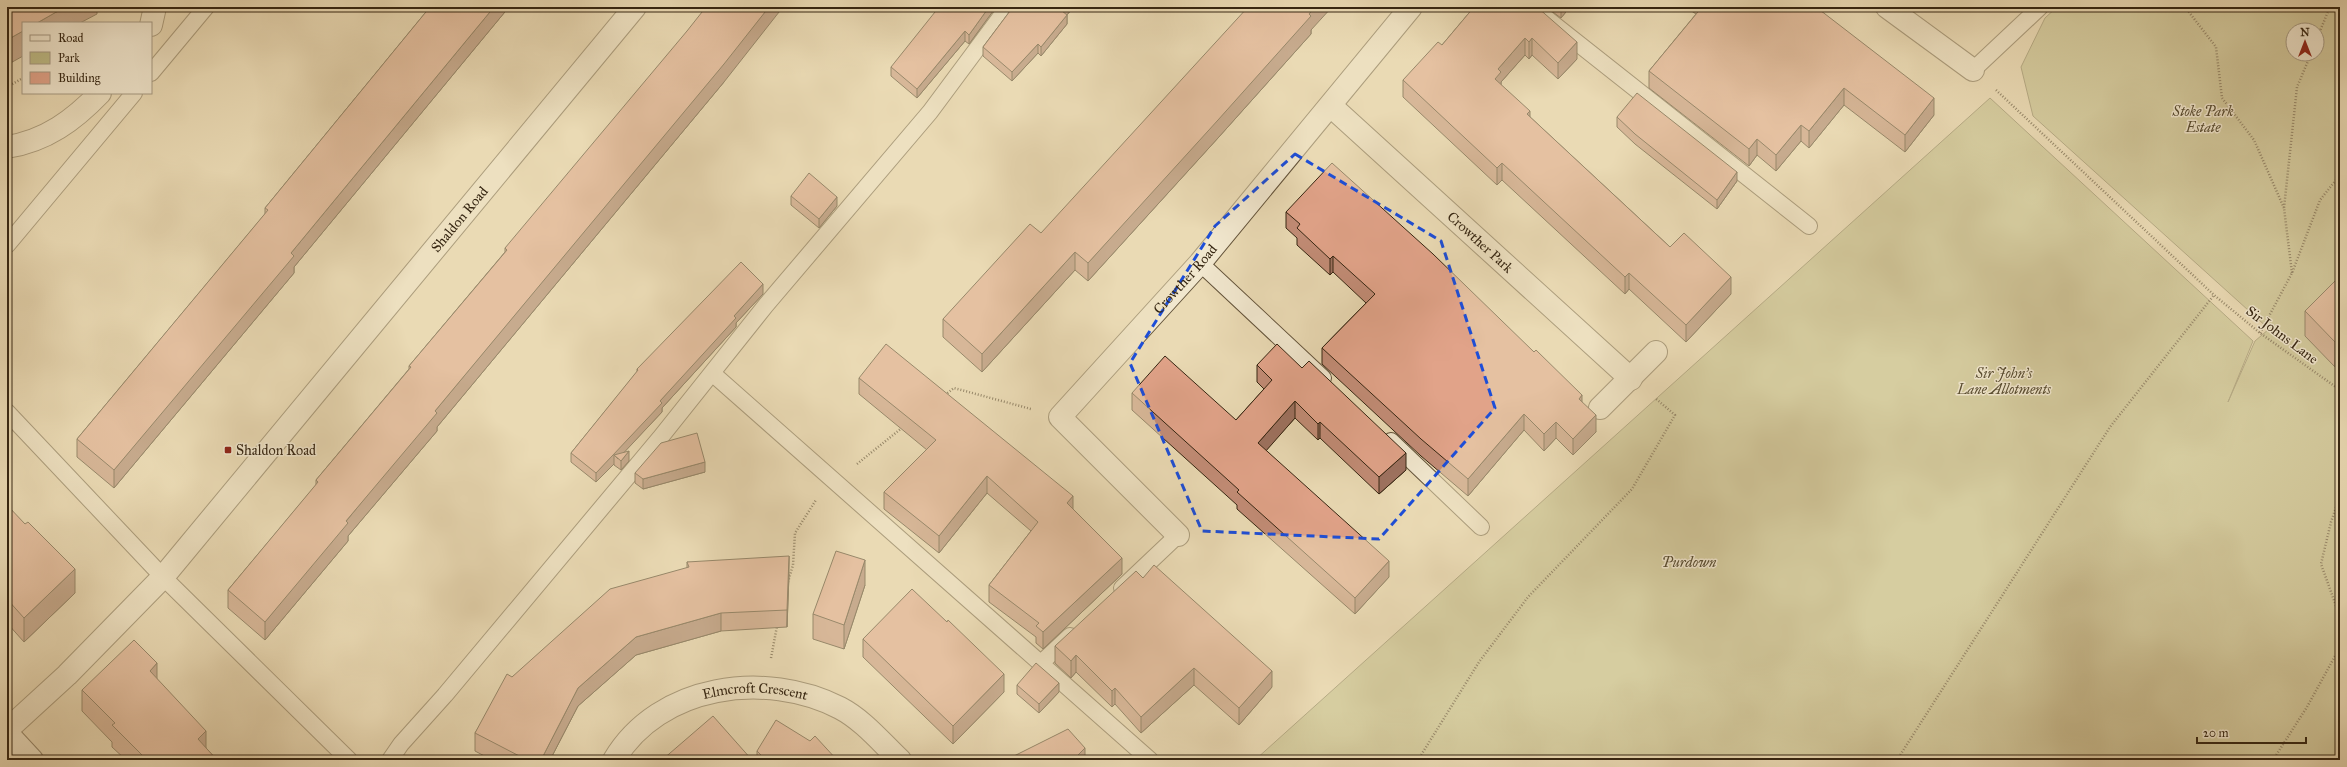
<svg xmlns="http://www.w3.org/2000/svg" width="2347" height="767" viewBox="0 0 2347 767" font-family="'IM FELL Great Primer',serif">
	<style>
		.green { fill: #bfbd88; stroke: #7a724d; fill-rule: evenodd }
		.lines { fill: none; stroke-linecap: round; stroke-linejoin: round }
		.service-casing { stroke: #63533a; stroke-width: 18 }
		.minor-casing { stroke: #63533a; stroke-width: 24 }
		.secondary-casing { stroke: #362612; stroke-width: 24 }
		.path { stroke: #362612; stroke-width: 2.5; stroke-dasharray: 1 2; stroke-linecap: butt }
		.service { stroke: #f1e7ce; stroke-width: 16 }
		.minor { stroke: #f1e7ce; stroke-width: 22 }
		.secondary { stroke: #f1e7ce; stroke-width: 22 }
		.wall { fill: #c28c76; stroke: #362612 }
		.shaded-wall { fill: #9e7260; stroke: #362612 }
		.building { fill: #e1a389; stroke: #362612 }
		.marked { fill: none; stroke: #1d4ed8; stroke-width: 3; stroke-dasharray: 8 5; stroke-linejoin: round }
		.poi-dot { fill: #8f2418; stroke: #f1e7ce; stroke-width: 1.5 }
		.labels { text-anchor: middle; dominant-baseline: central; stroke-width: 3; stroke-linejoin: round; paint-order: stroke }
		.park-label { font-size: 14px; font-style: italic; fill: #584c30; stroke: #f1e7ce }
		.street-label { font-size: 14px; fill: #362612; stroke: #f1e7ce }
		.poi-label { font-size: 14px; fill: #362612; stroke: #f1e7ce; text-anchor: start }
	</style>
	<rect width="100%" height="100%" fill="#eadab4"/>
	<filter id="stains"><feTurbulence type="fractalNoise" baseFrequency=".005" numOctaves="4"/><feColorMatrix values="0 0 0 0 .2 0 0 0 0 .09 0 0 0 0 .02 0 0 0 .5 -.17"/></filter>
	<radialGradient id="worn" r=".72"><stop offset=".6" stop-color="#630" stop-opacity="0"/><stop offset="1" stop-color="#630" stop-opacity=".3"/></radialGradient>
	<path class="green" d="M2057 7H2340V301L2305 336 2340 370V760H1255L1990 98 2253 341 2228 402 2255 341 2269 329 2033 116 2021 67 2045 18ZM2293 30H2317V54H2293Z"/>
	<g class="lines">
		<defs>
			<path id="service" d="M1532 7 1809 226
				M1973 70 2040 7
				M151 73 206 7
				M7 245 134 93
				M1200 263 1323 378
				M712 373 1150 760
				M7 412 163 577 349 760
				M1391 441 1481 527
				M1122 588 1178 535
				M1040 664 1070 636
				M390 760 401 744 445 695 660 438 766 305 930 112 1008 7"/>
			<g id="minor">
				<path d="M1887 7 1973 70"/>
				<path d="M151 25 155 7"/>
				<path id="s1" d="M1331 106 1631 379"/>
				<path d="M7 147C46 141 74 120 100 93"/>
				<path d="M1600 408 1656 352"/>
				<path id="s2" d="M1178 535 1060 417 1200 263 1411 7"/>
				<path id="s3" d="M7 730 67 675 163 577 635 7"/>
				<path id="s4" d="M614 760C659 684 766 670 840 708 863 720 881 742 900 760"/>
			</g>
			<path id="secondary" d="M7 733 32 760"/>
		</defs>
		<use href="#service" class="service-casing"/>
		<use href="#minor" class="minor-casing"/>
		<use href="#secondary" class="secondary-casing"/>
		<path class="path" d="M2185 7 2216 47 2222 98 2254 140 2284 208
			M2317 38 2330 7
			M7 87 23 78
			M1996 90 2214 295 2260 333 2340 390
			M2292 273 2284 208 2297 87 2311 54
			M2260 333 2292 273 2320 200 2340 175
			M945 395 954 388 1031 409
			M857 464 903 427
			M2340 496 2331 522 2321 564 2340 617
			M788 582 793 565 795 533 816 500
			M771 658 777 626
			M1418 760 1479 662 1528 597 1632 489 1675 415 1655 398
			M1897 760 2110 427 2214 295
			M2273 760 2307 707 2340 647"/>
		<use href="#service" class="service"/>
		<use href="#minor" class="minor"/>
		<use href="#secondary" class="secondary"/>
	</g>
	<path class="wall" d="M430 7H509L294 267V273L114 488 77 457V439L265 214V208Z
		M996 7 969 44 965 41 917 98 891 76V67Z
		M1013 7H1074L1067 15V24L1041 56 1038 53 1012 81 983 56V47Z
		M1474 7 1577 59 1558 79 1532 55 1529 59 1525 55 1501 82V85L1530 117 1670 247 1731 294 1686 342 1629 289 1625 294 1502 180 1497 185 1403 97V80L1442 45Z
		M1546 7H1570L1561 18Z
		M1690 7H1816L1934 115 1905 152 1844 105 1809 148 1801 141 1776 171 1757 155 1749 166 1649 88V71L1696 14 1690 10Z
		M1311 30V34L1218 138 1088 281 1075 270 982 372 943 337V319L1041 233Z
		M724 82 437 427V431L348 536V541L265 640 228 608V590L316 485V480L409 369V366L505 252V248Z
		M1617 117 1737 181 1717 209 1635 144 1617 127Z
		M791 196 837 206 819 228 791 205Z
		M1286 212 1582 403 1596 432 1573 455 1556 438 1544 451 1524 430 1468 496 1421 456 1322 364V348L1366 303 1333 272 1330 275 1297 245V238L1286 228Z
		M2340 276 2335 367 2305 336V311Z
		M763 294 736 323V327L662 408V412L624 452 629 461 621 470 614 465V464L596 482 571 462V453L637 372V369Z
		M1257 365 1406 470 1379 494 1320 438 1318 440 1295 418 1266 450 1389 577 1355 614 1237 509V505L1132 410V393L1236 420 1264 389 1257 382Z
		M859 378 1073 509 1122 574 1043 649 1036 643V637L989 602V585L1031 531 987 493 939 553 884 509V492L927 450 859 394Z
		M705 472 643 489 635 483V473Z
		M7 505 75 593 24 642 7 623Z
		M687 562 789 574 787 627 721 631 636 655 578 706 550 760H492L475 751V733L512 677 687 568Z
		M1143 578 1272 687 1239 725 1194 685 1141 733 1115 704 1112 707 1076 672 1071 678 1055 663V646Z
		M865 585 844 649 813 639V614Z
		M947 622 1004 692 953 744 863 657V639Z
		M157 679 206 748 217 760H126L112 747V742L82 711V690Z
		M1017 685 1059 692 1039 713 1017 694Z
		M757 751 837 760H757Z"/>
	<path class="shaded-wall" d="M65 7H97V14L80 23H37Z
		M494 7H509L294 267V273L114 488V470L291 253Z
		M769 7H783L724 82 437 427V431L348 536V541L265 640V622L435 411Z
		M989 7H996L969 44V35Z
		M1066 7H1074L1062 20V11Z
		M1315 7H1332L1311 30V34L1218 138 1088 281V263Z
		M1561 7H1570L1561 18Z
		M1067 15V24L1041 56V47Z
		M23 31V56L7 65V40Z
		M965 31V41L917 98V89Z
		M1525 38V55L1501 82V88L1495 79 1498 69Z
		M1532 38V55L1529 59V42Z
		M1577 42V59L1558 79V63Z
		M1038 44V53L1012 81V72Z
		M1844 88V105L1809 148V131Z
		M1934 98V115L1905 152V135Z
		M1530 111V128L1527 114Z
		M1801 125V141L1776 171V155Z
		M1757 139V155L1749 166V149Z
		M1502 163V180L1497 185V168Z
		M1737 172V181L1717 209V200Z
		M837 197V206L819 228V219Z
		M1075 252V270L982 372V354Z
		M1333 256V272L1330 275V259Z
		M1629 273V289L1625 294V277Z
		M1731 277V294L1686 342V325Z
		M763 284V294L736 323V327L662 408V412L618 459 614 455V464L596 482V473L660 401 734 316Z
		M2340 336V361L2335 367V342Z
		M1582 395V411L1579 399Z
		M1295 401V418L1258 460V443Z
		M9 411V434L7 436V412Z
		M1524 414V430L1468 496V479Z
		M1596 415V432L1573 455V439Z
		M1320 422V438L1318 440V424Z
		M1556 422V438L1544 451V434Z
		M629 451V461L621 470V461Z
		M1406 453V470L1379 494V477Z
		M705 462V472L643 489V479Z
		M987 476V493L939 553V536Z
		M1073 496V513L1067 503Z
		M789 556V574L787 627V610Z
		M1122 558V574L1043 649V632Z
		M865 560V585L844 649V625Z
		M1389 561V577L1355 614V598Z
		M75 569V593L24 642V618Z
		M721 613V631L636 655 578 706 550 760H541L578 688 636 637Z
		M1076 655V672L1071 678V661Z
		M157 663V684L150 671Z
		M1194 668V685L1141 733V717Z
		M1272 671V687L1239 725V708Z
		M1004 674V692L953 744V726Z
		M1059 683V692L1039 713V704Z
		M1115 688V704L1112 707V691Z
		M206 731V753L198 739Z
		M1085 748V760H1073Z"/>
	<path class="building" d="M7 7H65L37 23H23V31L7 40Z
		M430 7H494L291 253 294 256 114 470 77 439 268 210 265 208Z
		M706 7H769L724 64 435 411 437 413 346 521 348 523 265 622 228 590 318 482 316 480 411 367 409 366 507 250 505 248 687 31Z
		M939 7H989L969 35 965 31 917 89 891 67Z
		M1013 7H1066L1062 11 1067 15 1041 47 1038 44 1012 72 983 47Z
		M1248 7H1315L1309 14 1311 16 1218 120 1088 263 1075 252 982 354 943 319 1030 224 1041 233Z
		M1474 7H1537L1577 42 1558 63 1532 38 1529 42 1525 38 1498 69 1501 72 1495 79 1530 111 1527 114 1670 247 1684 233 1731 277 1686 325 1629 273 1625 277 1502 163 1497 168 1403 80 1438 42 1442 45Z
		M1702 7H1816L1934 98 1905 135 1844 88 1809 131 1801 125 1776 155 1757 139 1749 149 1649 71Z
		M1637 93 1737 172 1717 200 1635 134 1617 117Z
		M1332 163 1433 254 1534 352 1536 350 1582 395 1579 399 1596 415 1573 439 1556 422 1544 434 1524 414 1468 479 1421 439 1322 348 1375 294 1333 256 1330 259 1297 228 1300 224 1286 212Z
		M809 173 837 197 819 219 791 196Z
		M741 262 763 284 734 316 736 318 660 401 662 403 596 473 571 453 638 370 637 369Z
		M2340 276V336L2335 342 2305 311Z
		M886 344 1073 496 1067 503 1122 558 1043 632 1036 626 1039 623 989 585 1038 522 987 476 939 536 884 492 936 440 859 378Z
		M1277 344 1302 368 1309 361 1406 453 1379 477 1320 422 1318 424 1295 401 1258 443 1389 561 1355 598 1237 492 1239 490 1132 393 1165 356 1236 420 1272 380 1257 365Z
		M697 433 705 462 643 479 635 473 661 443Z
		M629 451 621 461 614 455Z
		M7 505 25 524 28 522 75 569 24 618 7 599Z
		M836 551 865 560 844 625 813 614Z
		M789 556 787 610 721 613 636 637 578 688 541 760H527L475 733 507 674 512 677 610 589 689 567 687 562Z
		M1154 565 1272 671 1239 708 1194 668 1141 717 1115 688 1112 691 1076 655 1071 661 1055 646 1136 571 1143 578Z
		M912 589 947 622 948 620 1004 674 953 726 863 639Z
		M134 640 157 663 150 671 206 731 198 739 217 760H147L112 725 115 723 82 690Z
		M1036 663 1059 683 1039 704 1017 685Z
		M713 716 752 760H662Z
		M776 720 810 741 815 736 837 760H766L757 751Z
		M1068 729 1085 748 1073 760H1006Z"/>
	<path d="M0 0H2347V767H0ZM1295 154 1441 241 1495 408 1379 539 1202 531 1130 363 1215 226Z" fill="#eadab4" fill-opacity=".55" fill-rule="evenodd"/>
	<path class="marked" d="M1295 154 1441 241 1495 408 1379 539 1202 531 1130 363 1215 226Z"/>
	<rect class="poi-dot" x="224" y="446" width="8" height="8" rx="2"/>
	<g class="labels">
		<g class="park-label">
			<text x="2203" y="111">Stoke Park<tspan x="2203" dy="16">Estate</tspan></text>
			<text x="2004" y="373">Sir John's<tspan x="2004" dy="16">Lane Allotments</tspan></text>
			<text x="1689" y="562">Purdown</text>
		</g>
		<g class="street-label">
			<text stroke="none"><textPath href="#s3" startOffset="683">Shaldon Road</textPath></text>
			<text stroke="none"><textPath href="#s1" startOffset="202">Crowther Park</textPath></text>
			<text stroke="none"><textPath href="#s2" startOffset="353">Crowther Road</textPath></text>
			<text transform="translate(2282 335) rotate(37)">Sir Johns Lane</text>
			<text stroke="none"><textPath href="#s4" startOffset="166">Elmcroft Crescent</textPath></text>
		</g>
		<g class="poi-label">
			<text x="236" y="450">Shaldon Road</text>
		</g>
	</g>
	<rect width="2347" height="767" fill="none" stroke="#eadab4" stroke-width="24"/>
	<rect x="8" y="8" width="2331" height="751" fill="none" stroke="#362612" stroke-width="2"/>
	<rect x="12" y="12" width="2323" height="743" fill="none" stroke="#362612"/>
	<rect x="22" y="22" width="130" height="72" fill="#f1e7ce" stroke="#a69a83"/>
	<rect x="30" y="35" width="20" height="6" fill="#f1e7ce" stroke="#a69a83"/>
	<text x="58" y="42" font-size="12" fill="#362612">Road</text>
	<rect x="30" y="52" width="20" height="12" fill="#bfbd88" stroke="#a69a83"/>
	<text x="58" y="62" font-size="12" fill="#362612">Park</text>
	<rect x="30" y="72" width="20" height="12" fill="#e1a389" stroke="#a69a83"/>
	<text x="58" y="82" font-size="12" fill="#362612">Building</text>
	<g transform="translate(2305 42)"><circle r="19" fill="#f1e7ce" stroke="#a69a83"/>
	<path d="M0-3L7 15L0 10L-7 15Z" fill="#8f2418"/>
	<text y="-6" font-size="11" font-weight="bold" text-anchor="middle" fill="#362612">N</text>
	</g>
	<path d="M2197 737v6h109v-6" fill="none" stroke="#362612" stroke-width="2"/>
	<text x="2203" y="737" font-size="12" fill="#362612" stroke="#f1e7ce" stroke-width="3" paint-order="stroke">20 m</text>
	<rect width="100%" height="100%" filter="url(#stains)"/>
	<rect width="100%" height="100%" fill="url(#worn)"/>
</svg>
